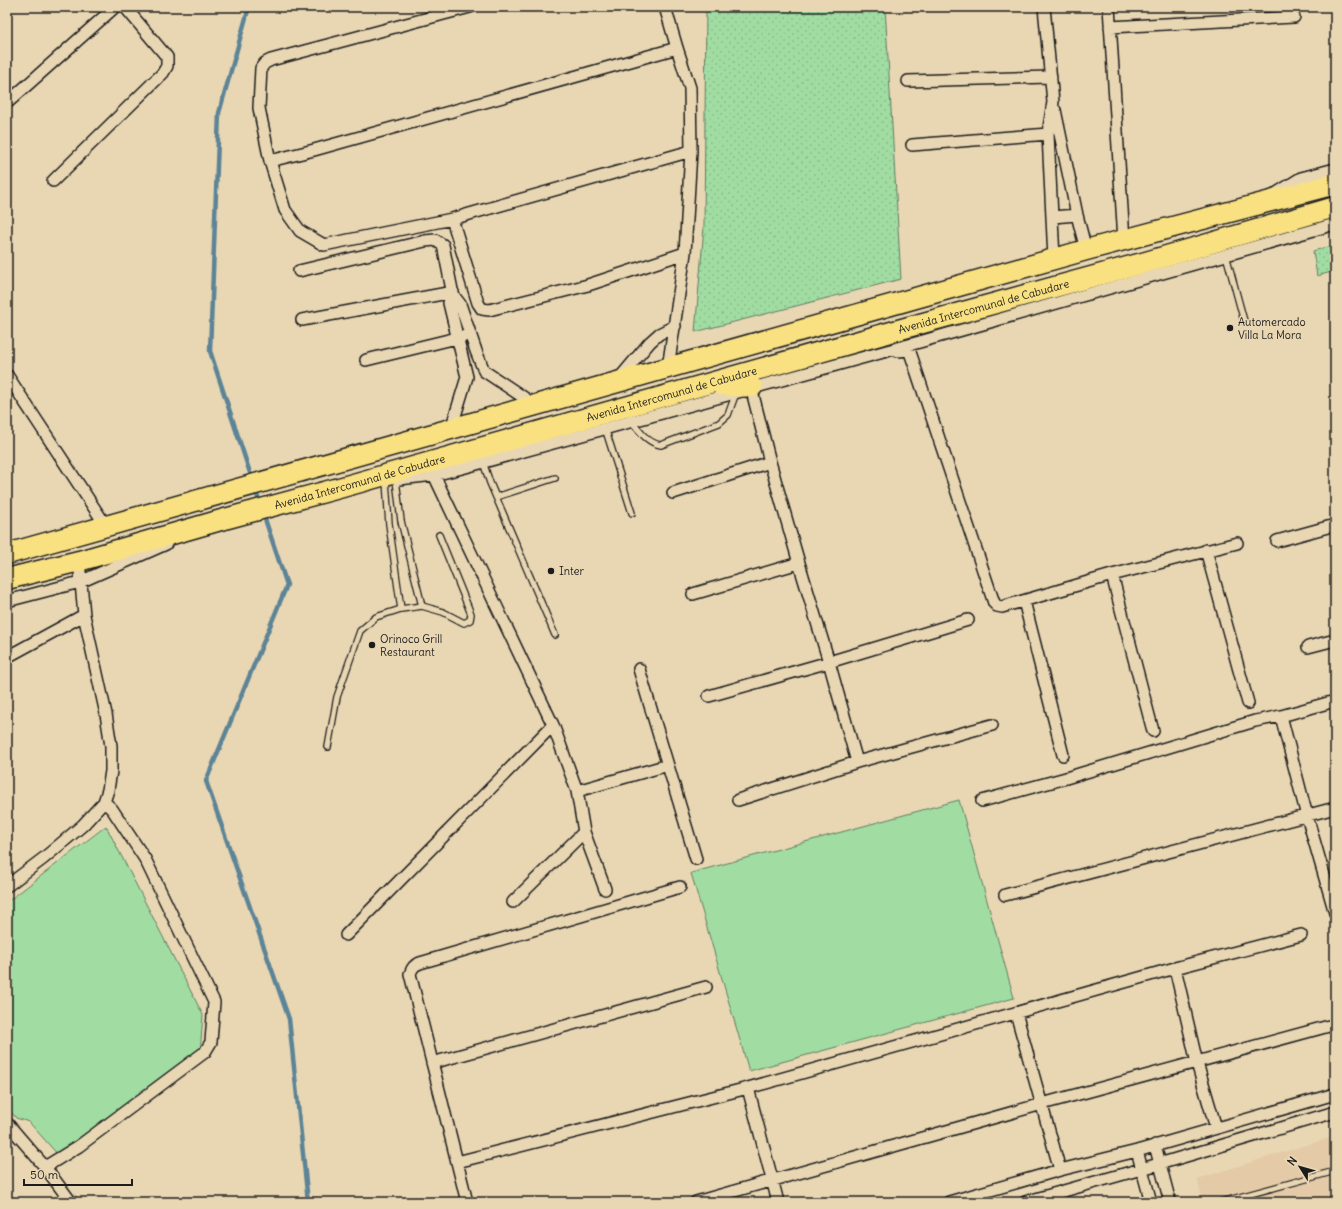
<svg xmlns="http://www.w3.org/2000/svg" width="1342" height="1209" viewBox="0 0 1342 1209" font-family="Delius,sans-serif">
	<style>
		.built { fill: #e4caa7 }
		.grass { fill: url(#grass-dots); stroke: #5e7c60 }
		.green { fill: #a1dda3; stroke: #5e7c60 }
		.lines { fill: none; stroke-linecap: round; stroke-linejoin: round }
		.stream { stroke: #5c8496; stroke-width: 4.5 }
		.lane-casing { stroke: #1c1c1c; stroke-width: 8 }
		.street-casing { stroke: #1c1c1c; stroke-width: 14 }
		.highway-casing { stroke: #1c1c1c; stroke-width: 23 }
		.lane { stroke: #e9d7b4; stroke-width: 5.5 }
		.street { stroke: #e9d7b4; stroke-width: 11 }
		.highway { stroke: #f9e181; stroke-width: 20 }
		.poi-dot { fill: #1c1c1c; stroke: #e9d7b4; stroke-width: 1.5 }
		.labels { text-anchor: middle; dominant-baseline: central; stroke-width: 3; stroke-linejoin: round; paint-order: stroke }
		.street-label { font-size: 11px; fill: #1c1c1c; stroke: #e9d7b4 }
		.poi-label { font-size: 11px; fill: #1c1c1c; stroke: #e9d7b4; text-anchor: start }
	</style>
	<defs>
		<pattern id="grass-dots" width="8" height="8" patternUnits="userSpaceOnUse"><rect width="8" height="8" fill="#a1dda3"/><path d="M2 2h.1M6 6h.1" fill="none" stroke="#8abd8c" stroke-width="1.8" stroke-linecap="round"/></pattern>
	</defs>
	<rect width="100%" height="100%" fill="#e9d7b4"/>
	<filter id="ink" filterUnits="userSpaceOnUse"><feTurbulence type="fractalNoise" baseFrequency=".025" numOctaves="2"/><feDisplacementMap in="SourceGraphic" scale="8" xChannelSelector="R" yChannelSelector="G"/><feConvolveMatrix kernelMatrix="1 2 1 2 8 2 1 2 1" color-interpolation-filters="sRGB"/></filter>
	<g filter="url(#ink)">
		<path class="built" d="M1335 1136V1202H1203L1197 1179Z"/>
		<path class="grass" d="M706 7H885L901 279 695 332 704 227Z
			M1335 245V271L1317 276 1313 251Z"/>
		<path class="green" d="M959 800 1014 998 749 1071 691 873Z
			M106 826 203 1015 200 1053 59 1156 29 1122 16 1118 7 1107V902Z"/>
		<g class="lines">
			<path class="stream" d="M249 7 219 113 210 351 252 479
				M255 488 260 504
				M263 513 287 585 206 781 289 1019 308 1202"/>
			<defs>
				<path id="lane" d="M1226 255 1244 321
					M631 421C640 431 647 443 661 445L719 423 728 415 736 393
					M605 428 632 513
					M483 462 490 483 555 635
					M396 480 401 521 422 606
					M386 481 389 524 401 609
					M496 497 555 478
					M328 747 337 697 360 631 376 617 401 609 422 606 443 612 464 623 470 620 471 614 439 535
					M1221 1202 1335 1171"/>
				<path id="street" d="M470 7 271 60 265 63 261 68 259 108 270 161 285 210 300 231 324 245 452 219 691 151
					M665 7 677 48 690 88 691 151 685 253 668 368
					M1044 7 1053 102 1048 134 1054 259
					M1109 7 1124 240
					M1110 27 1294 17
					M908 81 1051 77
					M7 103 115 7
					M1055 110 1077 215 1086 250
					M912 145 1048 134
					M270 161 314 150 677 48
					M53 181 163 73 167 66V57L125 7
					M1277 193 1301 178 1335 169
					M1052 217 1077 215
					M452 219 478 303 482 309 489 310 588 285 685 253
					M299 271 425 241 435 240 443 245 453 295 460 304 476 351 484 371 535 405
					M302 320 453 292
					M898 351 908 350 910 352 994 603 997 606 1002 607 1112 575 1237 543
					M366 360 465 336
					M7 375 106 526
					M618 380 650 342 659 334 675 326
					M752 387 753 395 770 462 799 563 829 662 857 762
					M451 429 467 377 449 303 453 295
					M434 475 553 725 577 791 584 832 605 889
					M399 479 434 475 462 468 916 343 1335 224
					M673 493 770 462
					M1277 541 1335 525
					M1206 550 1248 703
					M1112 575 1153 731
					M693 594 799 563
					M7 601 80 582 166 544
					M1024 601 1063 755
					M1308 647 1335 640
					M7 657 84 615
					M639 669 696 859
					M709 696 829 662 968 620
					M1335 701 1281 716 1307 816 1335 913
					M577 791 668 765
					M738 800 857 762 992 725
					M982 801 1066 778 1255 721 1281 716
					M7 886 44 858 83 825 104 802 108 790 111 771V746L106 714 84 615 79 561
					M1005 895 1335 808
					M513 902 584 832
					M346 935 553 725
					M1175 968 1197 1063 1216 1128
					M1016 1013 1060 1170
					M432 1063 706 987
					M748 1088 1175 968 1301 935
					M7 1123 45 1167 71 1202
					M1155 1145 1170 1202
					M1137 1151 1151 1202
					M457 1162 748 1088 778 1202
					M45 1167 79 1146 205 1052 211 1042 214 1002 145 859 112 809 104 802
					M467 1202 410 974C412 968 414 965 420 963L680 887
					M696 1202 1042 1104 1329 1026
					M949 1202 1060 1170 1137 1151 1335 1094
					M1025 1202 1159 1164 1335 1112"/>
				<g id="highway">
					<path d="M721 385 752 387"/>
					<path d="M7 554 1086 250 1335 184"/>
					<path id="s1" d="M7 579 79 561 221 520 339 488 912 326 1146 262 1335 207"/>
				</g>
			</defs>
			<use href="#lane" class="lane-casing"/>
			<use href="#street" class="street-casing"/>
			<use href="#highway" class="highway-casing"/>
			<use href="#lane" class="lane"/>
			<use href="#street" class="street"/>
			<use href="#highway" class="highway"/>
		</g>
	</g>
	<g class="poi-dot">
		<circle cx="1230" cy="328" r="4"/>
		<circle cx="551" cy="571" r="4"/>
		<circle cx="372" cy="645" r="4"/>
	</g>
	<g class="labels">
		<g class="street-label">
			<text stroke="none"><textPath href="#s1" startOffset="1014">Avenida Intercomunal de Cabudare</textPath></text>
			<text stroke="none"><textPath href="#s1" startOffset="690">Avenida Intercomunal de Cabudare</textPath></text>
			<text stroke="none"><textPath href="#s1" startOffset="366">Avenida Intercomunal de Cabudare</textPath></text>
		</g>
		<g class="poi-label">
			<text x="1238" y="322">Automercado<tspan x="1238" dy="13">Villa La Mora</tspan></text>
			<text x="559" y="571">Inter</text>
			<text x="380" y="639">Orinoco Grill<tspan x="380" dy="13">Restaurant</tspan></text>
		</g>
	</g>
	<rect width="1342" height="1209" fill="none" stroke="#e9d7b4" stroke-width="24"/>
	<rect x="12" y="12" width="1318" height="1185" fill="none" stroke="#1c1c1c" stroke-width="1.5" filter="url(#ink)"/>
	<g transform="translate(1300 1167) rotate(307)" stroke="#e9d7b4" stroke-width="3" paint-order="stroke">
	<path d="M0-3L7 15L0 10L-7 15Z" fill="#1c1c1c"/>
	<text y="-6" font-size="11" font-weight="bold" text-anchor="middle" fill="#1c1c1c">N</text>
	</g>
	<path d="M24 1179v6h108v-6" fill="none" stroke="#1c1c1c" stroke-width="2"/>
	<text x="30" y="1179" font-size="12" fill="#1c1c1c" stroke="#e9d7b4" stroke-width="3" paint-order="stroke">50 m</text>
</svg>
